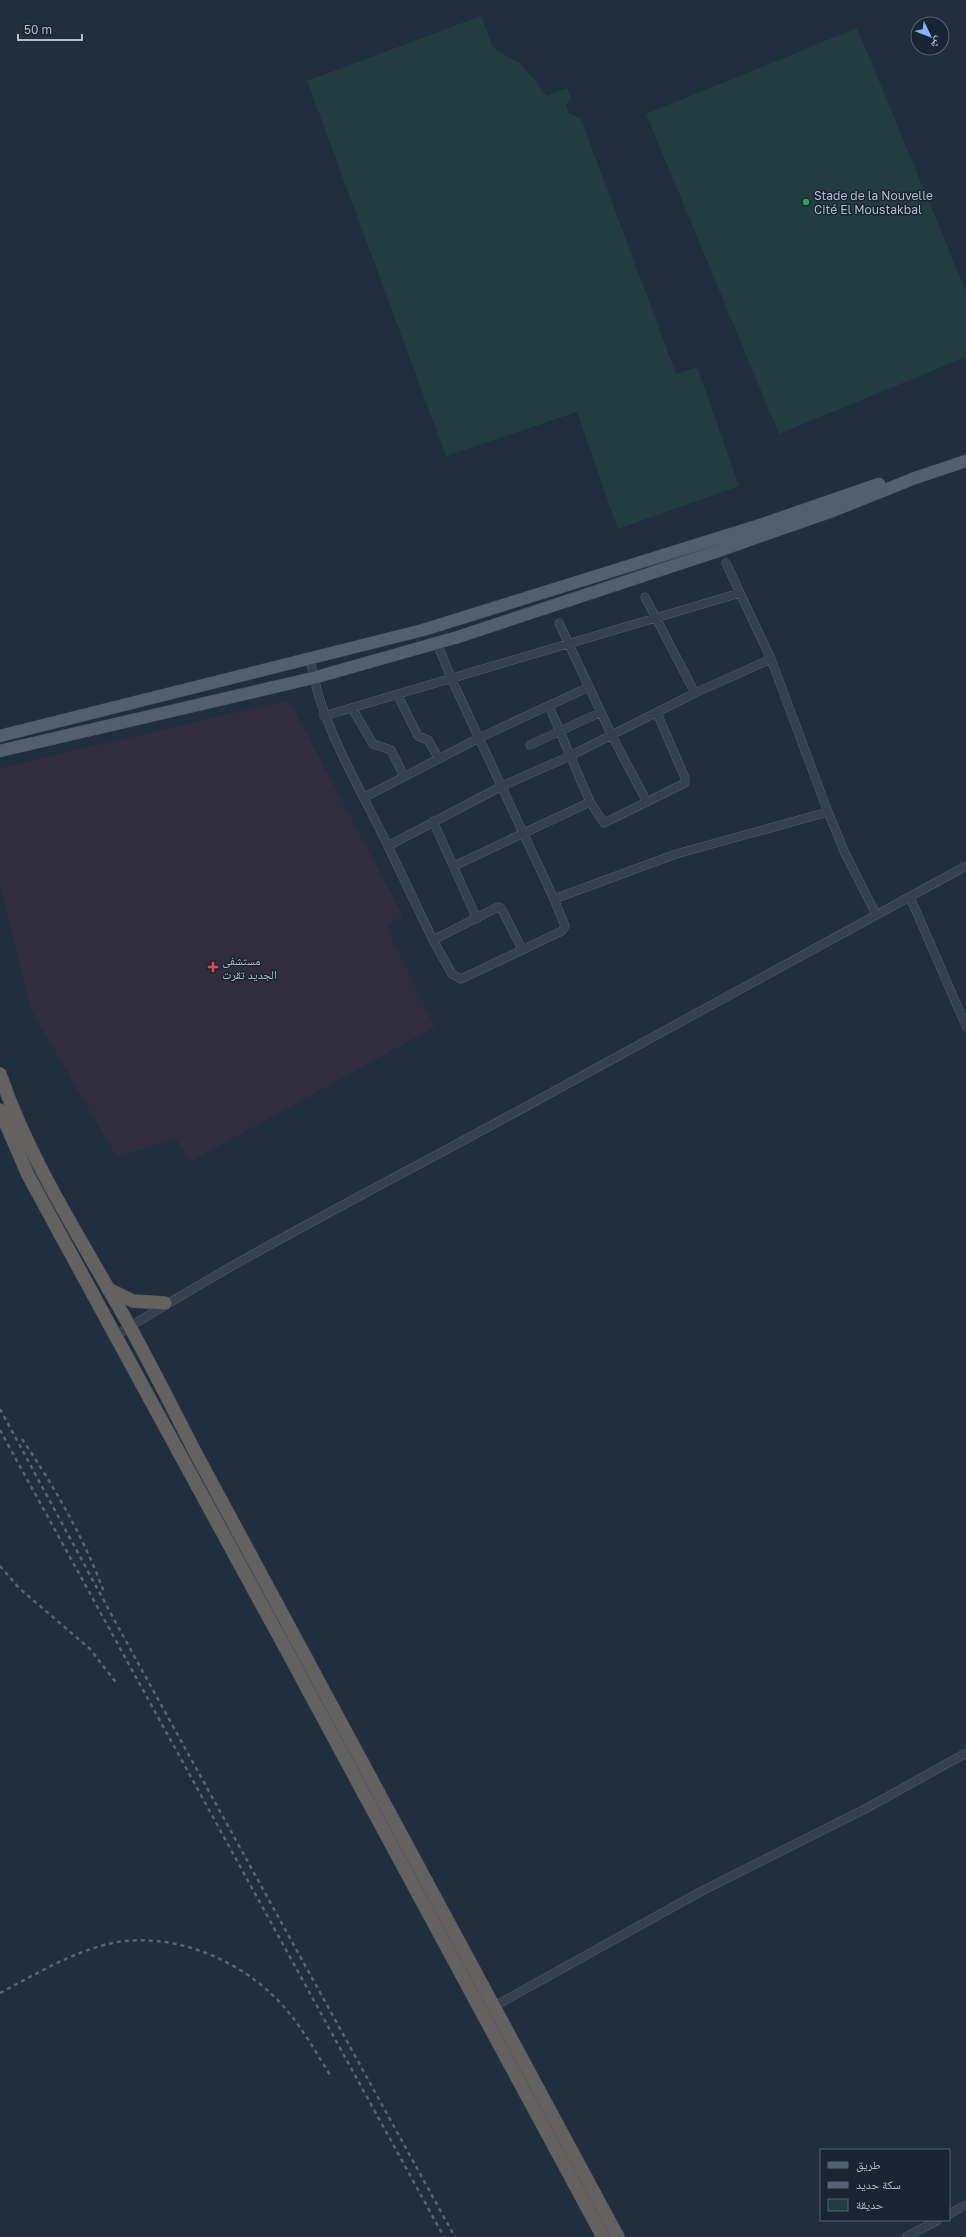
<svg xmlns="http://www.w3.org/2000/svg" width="966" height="2237" viewBox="0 0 966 2237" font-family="'Golos Text','Noto Naskh Arabic',sans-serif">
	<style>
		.medical { fill: #2f2d3e }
		.green { fill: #233c3f }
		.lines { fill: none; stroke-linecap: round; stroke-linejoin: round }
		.minor-casing { stroke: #535d6c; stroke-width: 9 }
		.primary-casing { stroke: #3e4957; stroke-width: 13 }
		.trunk-casing { stroke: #404a59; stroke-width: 14 }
		.minor { stroke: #35404e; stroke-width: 8 }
		.primary { stroke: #525f6e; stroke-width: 12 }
		.trunk { stroke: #646260; stroke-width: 13 }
		.rail { stroke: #566475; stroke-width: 2.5; stroke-dasharray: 4 4; stroke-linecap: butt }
		.leisure-dot { fill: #2e9e5b; stroke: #1a2533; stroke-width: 1.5 }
		.health-dot { fill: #e0444e; stroke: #1a2533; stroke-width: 1.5 }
		.labels { text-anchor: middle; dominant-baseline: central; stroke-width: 3; stroke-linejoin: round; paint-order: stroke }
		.poi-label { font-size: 12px; fill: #b0bac9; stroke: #1a2533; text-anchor: start }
	</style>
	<rect width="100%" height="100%" fill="#212e3e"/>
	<path class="medical" d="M289 700 403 916 386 926 435 1027 190 1162 175 1138 117 1158 30 1008 0 886V768Z"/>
	<path class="green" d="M481 16 493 48 521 64 533 78 546 96 567 88 571 98 566 105 569 113 581 119 676 374 697 367 739 486 618 529 577 412 446 456 307 81Z
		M857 28 966 291V357L779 434 646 114Z"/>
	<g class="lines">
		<defs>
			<path id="minor" d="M645 597 695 693
				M559 623 612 736 647 802
				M437 643 451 678 554 899 676 854 828 812
				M310 658C320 725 359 785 388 846L502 786 570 756 695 693 771 659 726 563
				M771 659 828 812 845 853 876 914
				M397 694 418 736 428 740 439 759
				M549 706 590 802 604 823 685 783V778L657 713
				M352 708 373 744 391 750 404 776
				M324 716 740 593
				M530 745 601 712
				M365 797 479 738 589 687
				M433 821 477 919
				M388 846 433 940 452 974 461 979 562 931 565 926 554 899
				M454 866 590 802
				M910 897 966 1026
				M433 940 498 907 501 908 522 949
				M115 1336C240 1257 373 1190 503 1119 657 1035 811 950 966 866
				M493 2007 700 1892 867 1808 966 1753
				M949 2214 966 2205
				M906 2237 938 2220"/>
			<path id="primary" d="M0 736 423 630 757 526 879 484
				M0 751 313 678 458 637 721 550 835 510 915 478 966 461"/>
			<path id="trunk" d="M0 1074C31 1165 84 1243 130 1327 152 1367 173 1409 194 1450L618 2237
				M0 1110 28 1175 287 1651 603 2237
				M108 1289 133 1301 165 1303"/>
		</defs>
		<use href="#minor" class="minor-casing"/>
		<use href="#primary" class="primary-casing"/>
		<use href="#trunk" class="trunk-casing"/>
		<use href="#minor" class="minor"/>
		<use href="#primary" class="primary"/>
		<use href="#trunk" class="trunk"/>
		<path class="rail" d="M0 1409 116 1623 455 2237
			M0 1430 444 2237
			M22 1439C54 1486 84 1538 104 1592
			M0 1566 19 1588 90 1649 118 1685
			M0 1993C34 1975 67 1955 104 1945 171 1927 249 1962 290 2014 306 2034 318 2056 332 2078"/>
	</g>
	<circle class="leisure-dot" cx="806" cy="202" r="4"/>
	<path class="health-dot" d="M211 961h4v4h4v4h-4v4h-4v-4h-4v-4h4z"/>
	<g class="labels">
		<g class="poi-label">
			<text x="814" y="195">Stade de la Nouvelle<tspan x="814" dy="14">Cité El Moustakbal</tspan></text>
			<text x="222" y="960">مستشفى<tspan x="222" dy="14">الجديد تقرت</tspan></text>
		</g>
	</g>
	<rect x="820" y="2149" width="130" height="72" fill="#1a2533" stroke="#56616f"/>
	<rect x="828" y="2162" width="20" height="6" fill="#525f6e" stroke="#56616f"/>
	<text x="856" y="2169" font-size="12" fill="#b0bac9">طريق</text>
	<rect x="828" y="2182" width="20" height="6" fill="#566475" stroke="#56616f"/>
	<text x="856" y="2189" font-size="12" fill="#b0bac9">سكة حديد</text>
	<rect x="828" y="2199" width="20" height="12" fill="#233c3f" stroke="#56616f"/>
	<text x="856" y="2209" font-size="12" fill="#b0bac9">حديقة</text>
	<g transform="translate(930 36) rotate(133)"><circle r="19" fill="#1a2533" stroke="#56616f"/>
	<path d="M0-3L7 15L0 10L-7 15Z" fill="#80b3ff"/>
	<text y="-6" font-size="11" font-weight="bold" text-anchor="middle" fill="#b0bac9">ش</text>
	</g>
	<path d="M18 34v6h64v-6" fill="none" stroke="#b0bac9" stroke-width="2"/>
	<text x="24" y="34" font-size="12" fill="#b0bac9" stroke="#1a2533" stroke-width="3" paint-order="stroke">50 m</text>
</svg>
